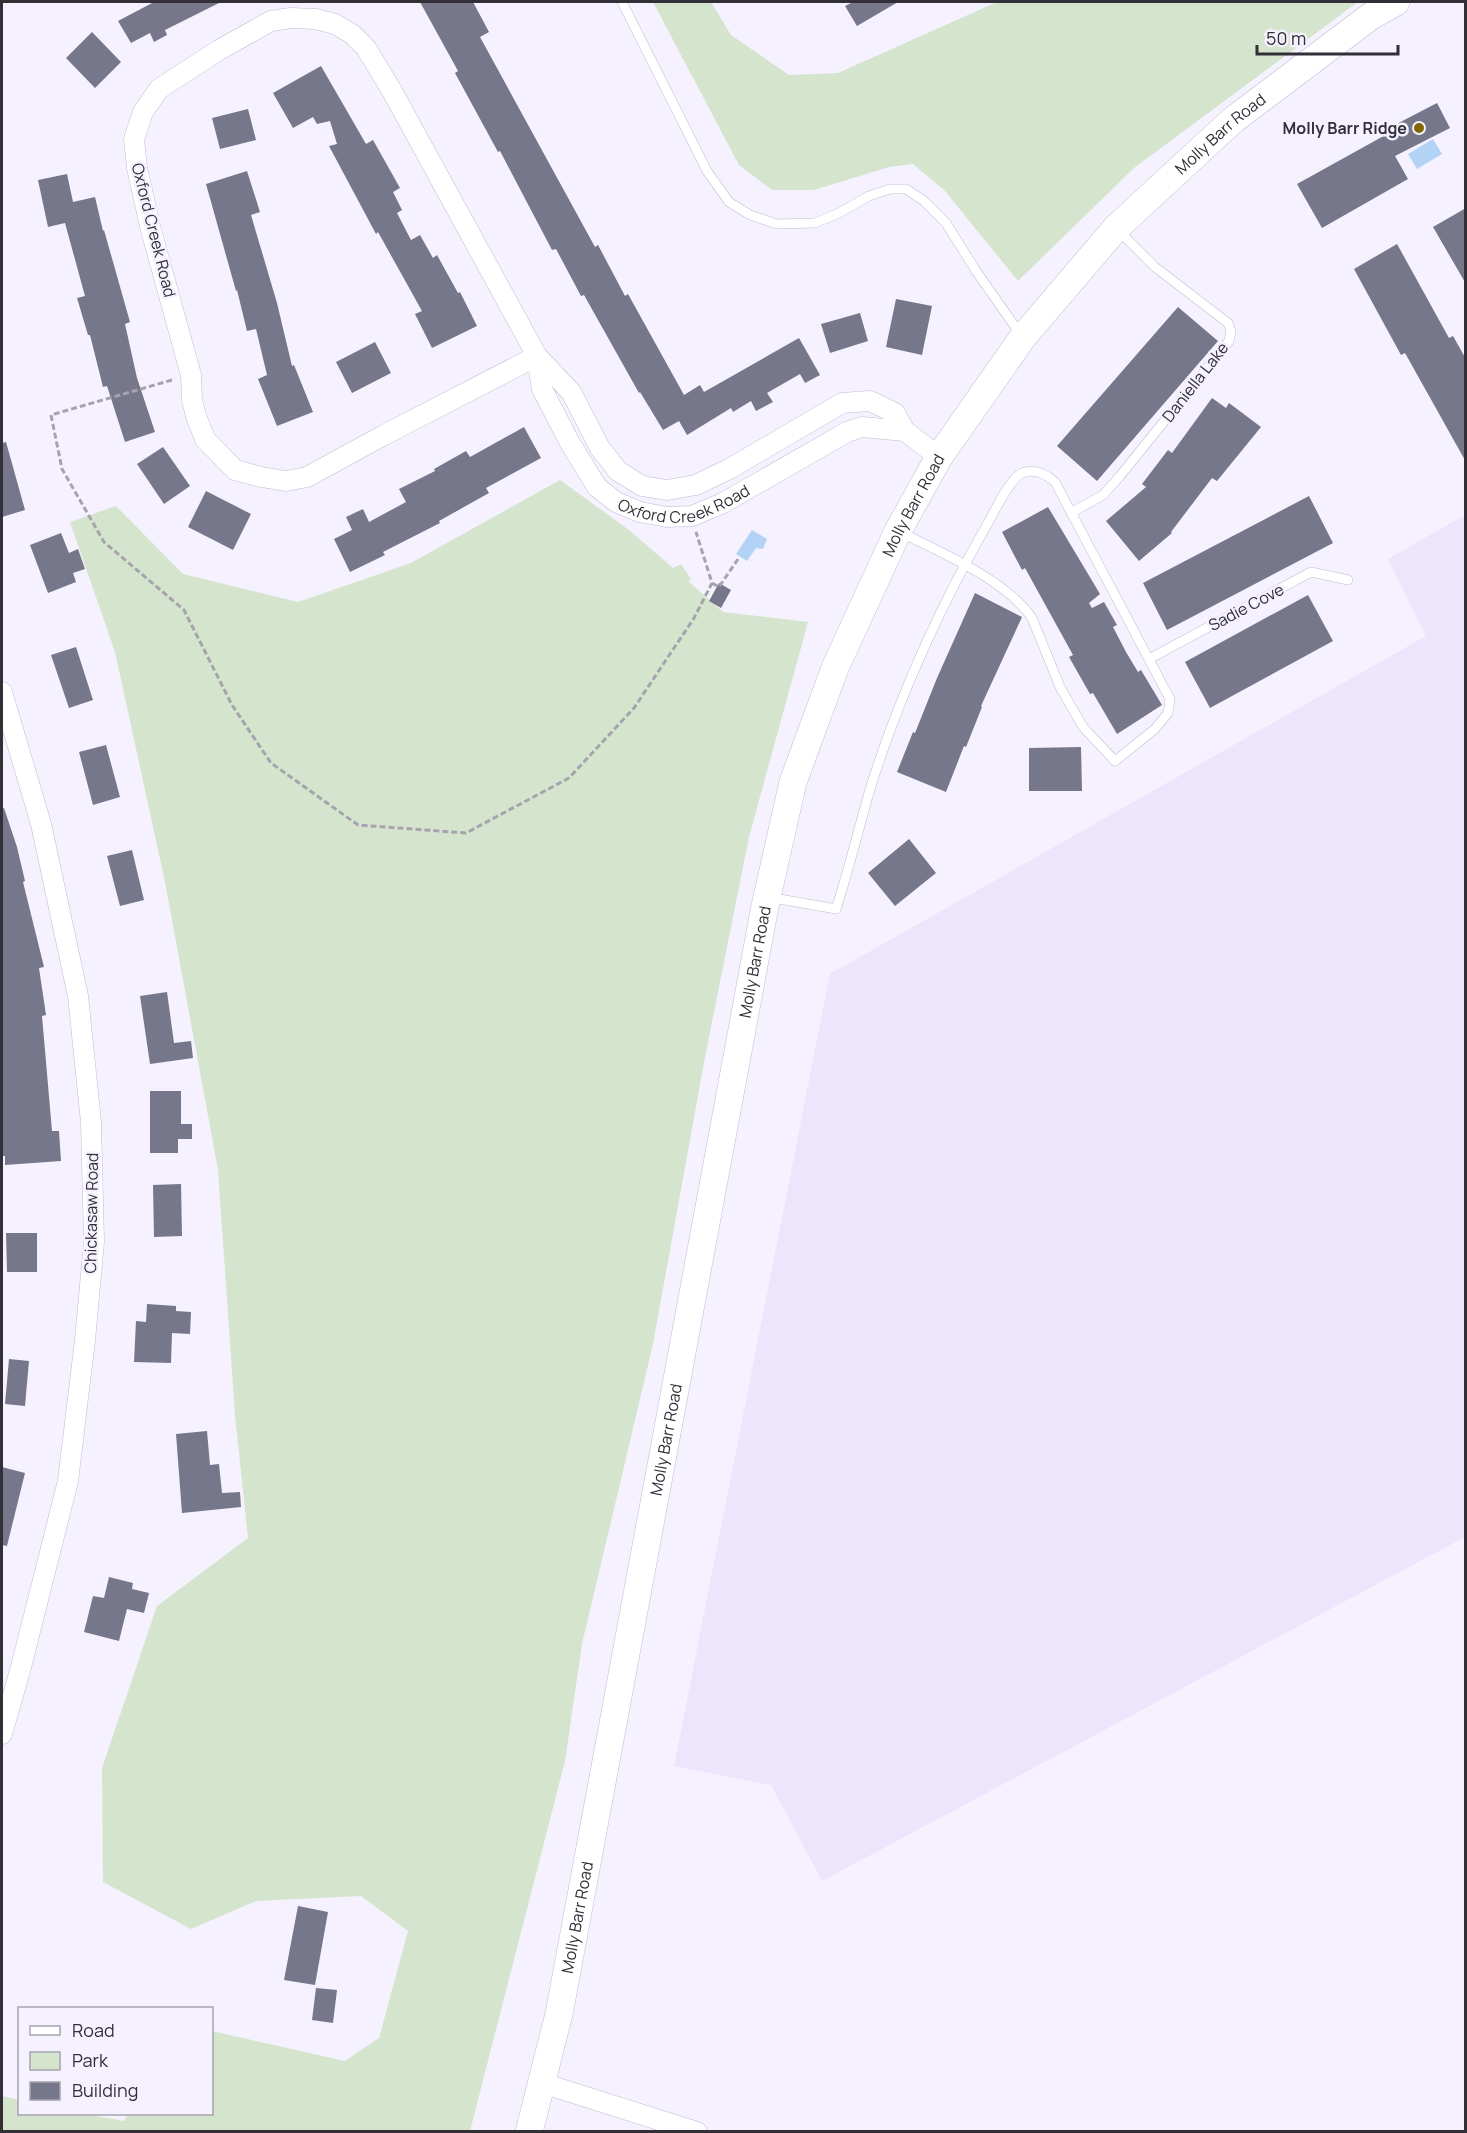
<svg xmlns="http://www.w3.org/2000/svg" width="1467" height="2133" viewBox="0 0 1467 2133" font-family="Manrope,sans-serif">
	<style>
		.built { fill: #ece5fc }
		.green { fill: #d5e5cd }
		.water { fill: #b2d3f5 }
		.building { fill: #77778b }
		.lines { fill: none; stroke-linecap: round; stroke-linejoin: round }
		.service-casing { stroke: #c2bbd1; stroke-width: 10 }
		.minor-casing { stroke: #c2bbd1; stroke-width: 21 }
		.secondary-casing { stroke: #c2bbd1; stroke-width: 28 }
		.path { stroke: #a7a3ae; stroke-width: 3; stroke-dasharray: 6 3; stroke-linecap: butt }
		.service { stroke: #fff; stroke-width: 9 }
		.minor { stroke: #fff; stroke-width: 20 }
		.secondary { stroke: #fff; stroke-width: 27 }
		.poi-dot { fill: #816700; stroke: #f5f1fe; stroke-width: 2 }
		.labels { text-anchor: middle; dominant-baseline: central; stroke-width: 5; stroke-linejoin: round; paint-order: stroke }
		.poi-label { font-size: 16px; font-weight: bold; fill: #322f37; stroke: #f5f1fe; text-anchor: end }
		.street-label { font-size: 16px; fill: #322f37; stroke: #f5f1fe }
	</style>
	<rect width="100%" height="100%" fill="#f5f1fe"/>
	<path class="built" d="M1465 515V1537L822 1881 771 1785 674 1766 830 974 1426 636 1388 559Z"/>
	<path class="green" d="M653 2H711L731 35 789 75 838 73 997 2H1358L1134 168 1018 281 945 191 913 164 889 167 814 190H772L739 165Z
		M560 480 629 530 673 568 681 564 691 579 688 581 723 612 808 622 749 837 705 1057 653 1344 582 1644 565 1761 470 2131H2V2096L19 2100 20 2114H85L124 2121 128 2114H212V2031L345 2061 379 2038 408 1931 361 1896 256 1901 191 1929 103 1882 102 1768 157 1606 248 1538 235 1415 218 1170 165 882 115 652 70 522 116 506 183 574 298 602 411 563Z"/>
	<path class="water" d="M1433 139 1442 154 1417 169 1408 154Z
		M752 530 767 539 763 549 756 548 747 561 736 554Z"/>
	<path class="building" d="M154 2H221L165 30 167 35 154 42 150 33 131 43 118 21Z
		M420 2H473L489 32 480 37 595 247 598 245 625 296 628 294 684 395 700 385 704 392 799 338 820 375 805 383 800 374 767 393 773 402 756 411 751 401 733 412 731 408 687 435 679 421 663 430 640 392 639 393 584 295 581 296 556 249 552 250 500 151 498 152 455 73 458 71Z
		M853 2H898L857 26 845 6Z
		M92 32 121 62 95 88 66 58Z
		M321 66 366 144 373 140 400 188 393 192 402 210 397 213 411 240 420 235 433 258 437 255 458 293 460 292 477 326 432 348 415 314 422 311 378 232 376 234 329 146 337 144 330 121 317 124 313 117 293 128 273 93Z
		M1437 103 1450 128 1395 156 1408 179 1322 228 1297 184 1389 133 1387 129Z
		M248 109 256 140 220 149 212 118Z
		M247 171 260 212 251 215 277 303 292 366 294 365 313 412 277 426 258 379 267 375 256 329 247 331 237 290 236 291 206 184Z
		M67 174 73 202 95 197 103 231 104 230 130 322 125 324 137 378 155 432 125 442 107 386 103 387 90 335H88L77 298 85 296 65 223 48 227 38 180Z
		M1466 208V284L1433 227Z
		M1397 244 1449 338 1453 336 1466 359V462L1405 353 1401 355 1354 269Z
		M896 299 932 306 922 355 886 347Z
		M1178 307 1218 341 1097 481 1057 446Z
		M860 313 868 341 830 353 821 324Z
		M375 342 391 373 352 393 336 362Z
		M1212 398 1226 408 1229 403 1261 427 1217 481 1212 478 1171 532 1172 533 1139 561 1106 521 1146 487 1142 484 1168 450 1172 453Z
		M524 427 541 458 486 488 489 493 439 521 440 523 383 552 385 555 350 572 334 539 352 530 346 517 363 509 369 522 406 502 399 489 435 471 434 469 466 451 470 457Z
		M6 442 25 510 2 517V443Z
		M163 447 190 486 164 504 137 464Z
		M206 491 251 514 233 550 188 527Z
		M1309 496 1333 543 1167 630 1143 583Z
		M1048 507 1100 594 1089 603 1092 608 1104 602 1117 625 1113 627 1126 652 1138 672 1141 670 1162 705 1117 734 1093 693 1090 694 1069 657 1073 655 1025 568 1022 570 1002 532Z
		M61 533 69 553 78 549 85 569 73 573 76 582 48 593 30 545Z
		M719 583 731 590 721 608 709 601Z
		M975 593 1022 617 981 706 982 707 966 747 964 746 946 792 897 772 913 732 915 733 937 678Z
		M1308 595 1333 641 1210 708 1185 662Z
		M76 647 93 700 69 708 51 655Z
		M106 745 120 797 93 805 79 752Z
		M1081 747 1082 791H1029V748Z
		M4 808 17 847 25 881 23 882 44 967 39 968 46 1015 42 1016 52 1131H59L61 1161 5 1165V1156H2V809Z
		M909 839 936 873 895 906 868 873Z
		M132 850 144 900 120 906 107 856Z
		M167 992 174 1043 191 1041 193 1058 150 1064 140 996Z
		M150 1091H181V1124H192V1139H178V1153H150Z
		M181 1184 182 1236 154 1237 153 1185Z
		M6 1233H37V1272H7Z
		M147 1304 176 1306V1311L191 1312 190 1334 172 1333 171 1363 134 1362 136 1321 146 1322Z
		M9 1359 29 1361 25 1406 5 1404Z
		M207 1431 210 1465 219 1464 222 1493 240 1492 241 1507 182 1513 176 1434Z
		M2 1467 25 1473 7 1546 2 1545Z
		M109 1577 133 1583 132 1589 149 1593 144 1613 127 1609 119 1641 84 1632 93 1596 104 1598Z
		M298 1906 328 1912 315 1985 284 1980Z
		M316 1988 337 1990 333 2023 312 2020Z"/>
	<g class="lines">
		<defs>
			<path id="service" d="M622 2 707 171 729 202 750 215 777 224 815 223 839 213 869 196 890 189H906L924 201 946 223 976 271 1021 335
				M1071 513 1103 495 1120 476 1229 341 1231 331 1228 323 1155 267 1117 229
				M1149 659 1311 572 1348 580
				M768 897 836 909C849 869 859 827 871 786 900 694 941 605 989 521 996 509 1010 478 1022 473 1035 468 1046 474 1055 482L1170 699 1168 713 1155 729 1115 761 1083 727 1060 687 1032 618C1006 580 942 553 900 532"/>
			<g id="minor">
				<path d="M537 356 384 435 307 477 286 481 261 477 235 470 205 439 196 416 192 400 191 375 151 230 137 168 134 139 143 112 159 89 219 50 271 21 291 18 316 19 335 24 352 34 366 48 392 91 537 356 571 392 600 448 618 471 642 486 667 490 696 485 731 468 842 403 870 401 895 413 905 431 939 457"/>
				<path id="s1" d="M537 356 542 389 570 443 597 487 616 502 640 512 667 517 692 516 723 503 847 432 862 427 905 431"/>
				<path d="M2 692 41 824 78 996 91 1122 94 1242 85 1340 68 1481 21 1667 2 1734"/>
				<path d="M542 2083 697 2132"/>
			</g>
			<g id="secondary">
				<path id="s2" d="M529 2132 559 2014 765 906 793 782 835 668 898 531 939 457 1023 337 1116 228 1233 120 1371 16 1396 2"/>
			</g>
		</defs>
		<use href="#service" class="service-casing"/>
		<use href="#minor" class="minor-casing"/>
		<use href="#secondary" class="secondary-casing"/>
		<path class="path" d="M172 380 51 415 62 469 104 542 184 610 232 705 271 763 358 825 466 833 569 778 634 708 694 618 712 583 696 532
			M712 583 719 587 738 559"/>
		<use href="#service" class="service"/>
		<use href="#minor" class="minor"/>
		<use href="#secondary" class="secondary"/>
	</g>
	<circle class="poi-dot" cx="1419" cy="128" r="6"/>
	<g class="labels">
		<g class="poi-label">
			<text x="1407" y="128">Molly Barr Ridge</text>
		</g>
		<g class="street-label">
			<text stroke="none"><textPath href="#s2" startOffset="2163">Molly Barr Road</textPath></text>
			<text transform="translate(154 230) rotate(76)">Oxford Creek Road</text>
			<text transform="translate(1195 382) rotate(-52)">Daniella Lake</text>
			<text stroke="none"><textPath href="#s1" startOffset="242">Oxford Creek Road</textPath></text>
			<text stroke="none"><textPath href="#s2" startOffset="1678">Molly Barr Road</textPath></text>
			<text transform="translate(1246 607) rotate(-28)">Sadie Cove</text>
			<text stroke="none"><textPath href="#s2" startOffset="1192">Molly Barr Road</textPath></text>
			<text transform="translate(91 1213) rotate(-89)">Chickasaw Road</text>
			<text stroke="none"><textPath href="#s2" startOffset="706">Molly Barr Road</textPath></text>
			<text stroke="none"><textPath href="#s2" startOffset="220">Molly Barr Road</textPath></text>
		</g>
	</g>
	<rect width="1467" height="2133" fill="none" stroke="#322f37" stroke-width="6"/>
	<rect x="18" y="2007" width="195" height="108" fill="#f5f1fe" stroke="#a7a3ae" stroke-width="1.5"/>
	<rect x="30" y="2026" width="30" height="9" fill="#ffffff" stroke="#a7a3ae" stroke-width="1.5"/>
	<text x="72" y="2037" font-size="18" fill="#322f37">Road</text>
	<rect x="30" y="2052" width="30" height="18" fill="#d5e5cd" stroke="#a7a3ae" stroke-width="1.5"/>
	<text x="72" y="2067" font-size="18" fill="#322f37">Park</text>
	<rect x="30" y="2082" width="30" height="18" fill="#77778b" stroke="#a7a3ae" stroke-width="1.5"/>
	<text x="72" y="2097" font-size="18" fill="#322f37">Building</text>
	<path d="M1257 45v9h141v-9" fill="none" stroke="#322f37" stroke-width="3"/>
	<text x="1266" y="45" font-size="18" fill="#322f37" stroke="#f5f1fe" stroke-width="4.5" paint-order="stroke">50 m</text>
</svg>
